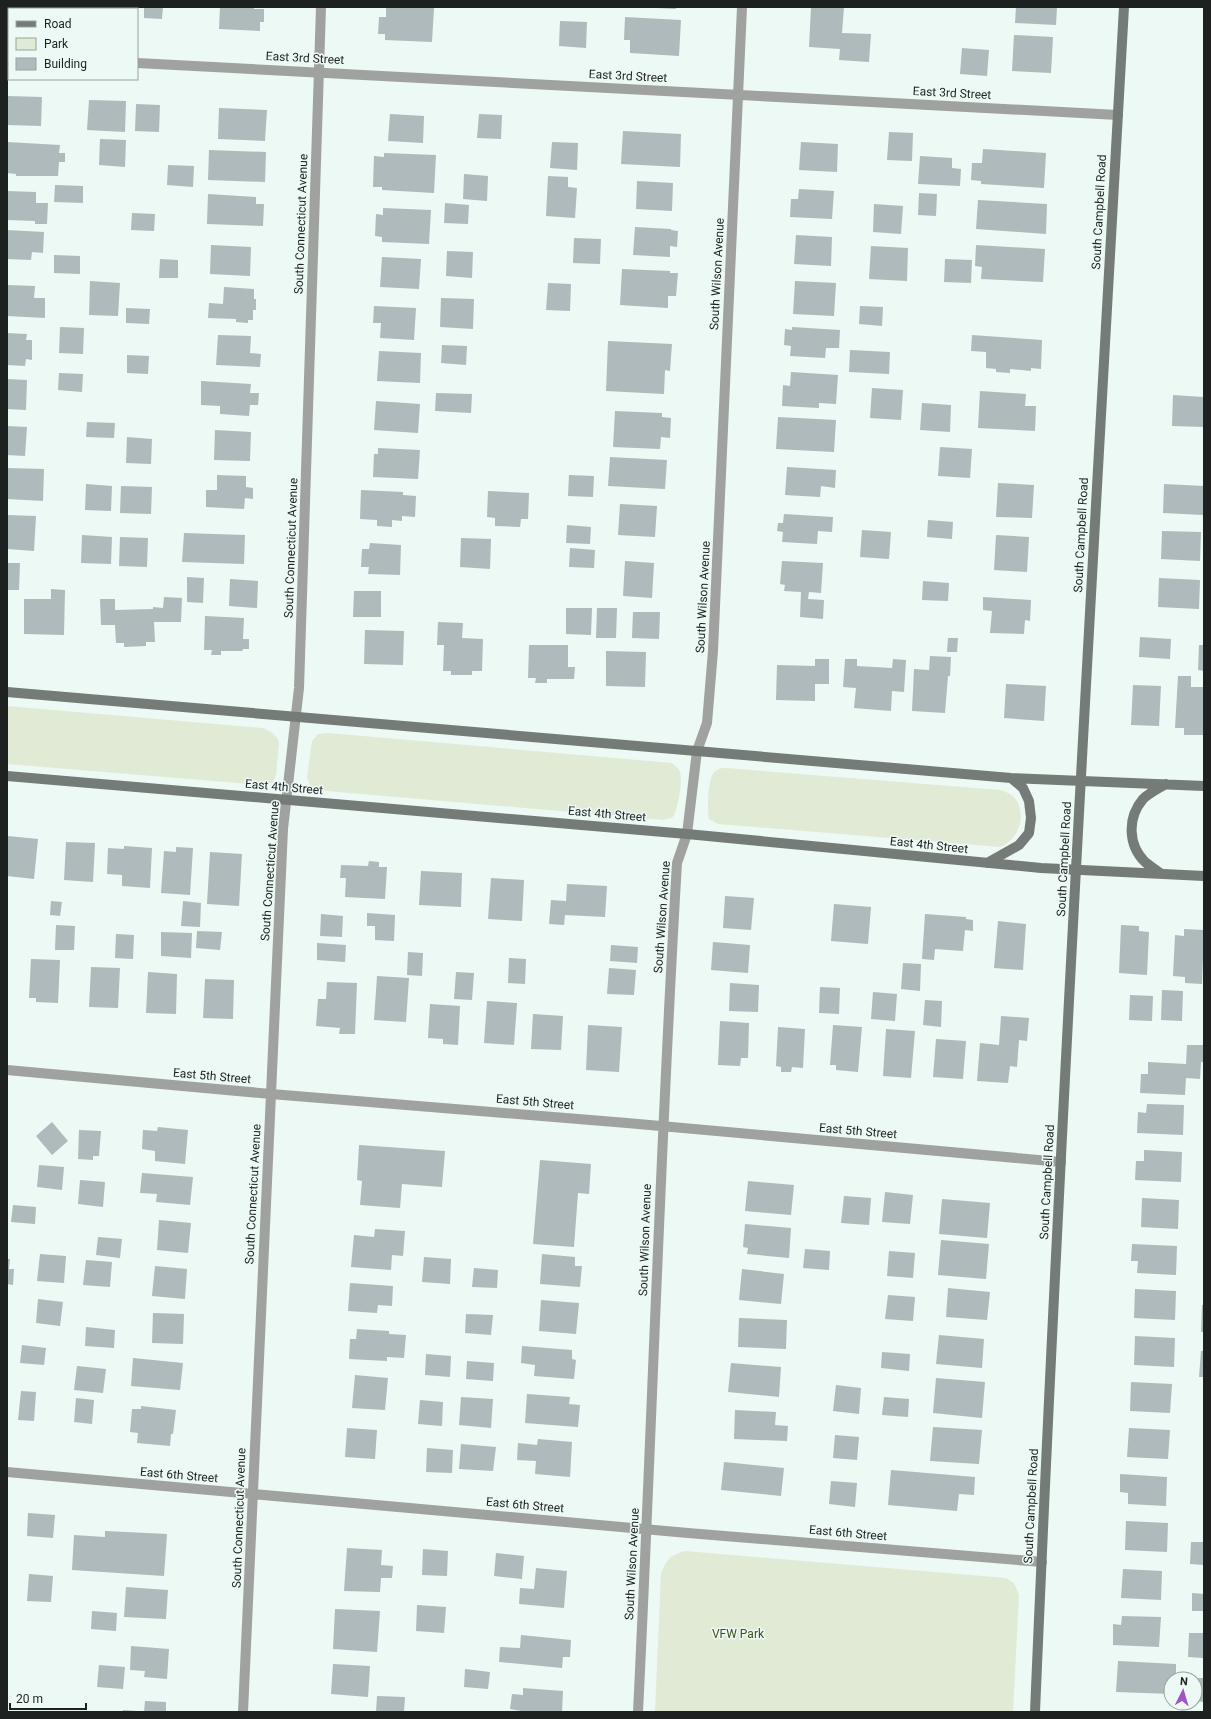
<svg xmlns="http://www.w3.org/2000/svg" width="1211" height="1719" viewBox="0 0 1211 1719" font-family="Roboto,sans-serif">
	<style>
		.green { fill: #e1ead4 }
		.building { fill: #aebabc }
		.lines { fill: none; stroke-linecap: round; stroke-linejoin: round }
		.street { stroke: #9fa29f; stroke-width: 10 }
		.secondary { stroke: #757b76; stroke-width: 10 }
		.labels { text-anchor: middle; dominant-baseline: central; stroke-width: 3; stroke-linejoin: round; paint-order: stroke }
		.street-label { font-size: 12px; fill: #1d2120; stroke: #ecf9f5 }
		.park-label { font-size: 12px; fill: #3f4f1b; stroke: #ecf9f5 }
	</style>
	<rect width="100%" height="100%" fill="#ecf9f5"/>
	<path class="green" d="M7 706 262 728C269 730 276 734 279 742L276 776 272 783 263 785 7 764Z
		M328 733 672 763C674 765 677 767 679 770 684 778 678 808 673 817L664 820 315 790 310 785 307 778 312 741 318 734Z
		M726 768 1000 790C1006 792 1013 794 1016 800 1027 817 1018 840 1000 847L718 824 709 819C707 811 708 781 713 774 716 769 721 768 726 768Z
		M685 1551 1006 1578 1014 1583 1019 1595 1013 1712H655L661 1573C666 1560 672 1554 685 1551Z"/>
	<path class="building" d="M7 7H44V9H9V19L7 18Z
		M73 7H91V9H73Z
		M144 7H163L162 19 144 18Z
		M220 7H254V9H264V22H260V31L219 29Z
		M386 7 434 8 432 42 385 40V34H378L379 17H386Z
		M656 7H676V9L656 8Z
		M811 7H844L842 33 871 34 869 62 839 60 840 49 809 47Z
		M1016 7H1057L1056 25 1015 23Z
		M625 17 681 20 679 56 630 53V40H624Z
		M560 21 587 22 586 48 559 46Z
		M1014 35 1053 37 1051 73 1012 71Z
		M962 48 989 50 987 76 960 74Z
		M7 96 42 97 41 126 7 125Z
		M89 100 126 101 125 132 87 130Z
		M136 104 160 105 159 132 135 131Z
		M219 108 267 110 265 141 218 139Z
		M390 114 424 116 423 143 388 141Z
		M479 114 502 115 501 139 477 138Z
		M623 131 681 134 680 167 621 164Z
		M889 132 913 133 912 161 887 160Z
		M100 139 126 140 125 167 99 165Z
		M7 142 60 145 59 153H65V162H59L58 176H16V174L7 173Z
		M552 142 578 143 577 170 550 168Z
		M801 142 838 144 837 172 799 170Z
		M983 149 1046 153 1044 188 981 184V181L971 180 972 163H982Z
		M209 150 266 152 265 182 208 180Z
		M384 153 436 155 434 193 382 190V187H373L374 156 384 157Z
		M920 156 952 158V168L961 169 960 186 918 184Z
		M168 165 194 166 193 187 167 185Z
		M464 174 488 176 487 201 463 199Z
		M548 176 568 177V187L577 188 575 218 546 216Z
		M637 181 673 183 672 211 636 209Z
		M55 185 83 186V203L54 202Z
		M799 189 834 191 832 219 790 217 791 199H798Z
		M7 191 36 192V203H48L47 224H35V221L7 220Z
		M919 193 937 194 936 216 918 215Z
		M208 194 256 197V204H264L263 226 207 224Z
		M978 200 1047 204 1046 234 976 229Z
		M445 203 469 205 468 224 444 223Z
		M874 204 903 206 901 234 873 232Z
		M383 208 431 210 429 244 382 242V237L375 236 376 214 383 215Z
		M132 213 155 214 154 231 131 230Z
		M635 227 671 229V230L678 231 677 247 670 246V257L633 255Z
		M7 230 44 232 43 253 32 252 31 260 7 259Z
		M796 235 832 237 831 266 794 264Z
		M574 238 601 239 600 264 573 263Z
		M211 245 251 247 250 276 210 274Z
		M976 245 1045 249 1043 282 981 279 982 267 975 266Z
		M871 246 908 248 907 281 869 279Z
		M447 251 473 252 472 278 446 276Z
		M54 255 80 256V274L54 273Z
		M382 257 421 259 419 289 380 287Z
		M160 259 178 260V278H159Z
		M945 259 972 260 971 283 944 282Z
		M622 269 670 271V273H678L676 296H668V308L620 305Z
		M90 281 120 283 118 316 89 315Z
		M795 281 836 283 834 316 793 314Z
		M548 283 571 284 570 311 546 310Z
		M7 285 35 286 34 298H45V318L7 316Z
		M224 287 254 289V299H256V310H253V320H248V323L236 322V319L208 318 209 303 223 304Z
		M441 298 474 299 473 329 440 327Z
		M374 306 416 308 414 340 380 338 381 323H373Z
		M860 306 883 307 882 326 859 324Z
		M126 308 150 309 149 324 126 323Z
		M60 327 84 328 83 354 59 353Z
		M792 327 840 330 839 348H826L825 358 790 356 791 346 784 345 785 329 792 330Z
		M7 333 27 334 26 340H32V360L26 359 25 366 7 365Z
		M218 335 251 336 250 353 261 354 260 367 216 365Z
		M972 335 1042 340 1041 369 1031 368V371L1010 369V373L996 372V369L986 368V352L971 351Z
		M608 341 672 344 670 371 665 370 664 394 606 391Z
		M442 345 467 346 466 365 441 363Z
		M850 350 890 352 889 374 849 372Z
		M379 351 421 353 420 383 377 381Z
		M127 355 149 356 148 374 127 373Z
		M791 372 838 375 836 404 819 403V408L782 406 783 385 790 386Z
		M59 373 83 374 82 392 58 390Z
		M7 379 27 380 26 410 7 409Z
		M201 381 251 384 250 393H259L258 405H250L249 416 220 414V406L201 405Z
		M872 388 903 390 901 420 870 418Z
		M980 391 1026 394 1025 406H1036L1035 431 978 428Z
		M436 393 472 394 471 413 435 411Z
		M1173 395 1204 397V427L1172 426Z
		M376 401 420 404 418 433 374 430Z
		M922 403 951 405 950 432 920 430Z
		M615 411 662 413V417L671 418 670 438 661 437 660 449 613 447Z
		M778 417 836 420 834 452 776 449Z
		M87 422 115 423 114 438 86 437Z
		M7 426 27 427 25 456 7 455Z
		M215 430 251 432 250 461 214 460Z
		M127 437 152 439 151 464 126 463Z
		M940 447 972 449 970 478 938 476Z
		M378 448 420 450 418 479 373 477 374 454H378Z
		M610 457 667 460 665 489 608 486Z
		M787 467 836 470 835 488 821 486 820 497 785 495Z
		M7 468 44 469 43 501 7 499Z
		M217 475 246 476V487L253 488V499L245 498 244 509 206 507V490H217Z
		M569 475 594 476 593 497 568 496Z
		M998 483 1034 485 1032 518 996 517Z
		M86 484 112 486 111 511 85 510Z
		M1164 484 1204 486 1203 515 1163 513Z
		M121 486 152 487 151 514 120 513Z
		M361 490 403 492V495L416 496 415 517 402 516V521L392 520V527L377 526V520L360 519Z
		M488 491 529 493 528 519H521L520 527 495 526V518L487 517Z
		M620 504 657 506 655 537 618 535Z
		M784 514 833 517 832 532 818 531 817 544 782 542 783 532 777 531 778 523H783Z
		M7 515 36 516 34 551 7 549Z
		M928 520 953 522 952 539 927 537Z
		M567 525 591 527 590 544 566 543Z
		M862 530 891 532 889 559 860 557Z
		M1162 531 1201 532 1200 561 1161 559Z
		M184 533 245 535 244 564 182 562Z
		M82 535 112 537 111 564 81 563Z
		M996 535 1029 537 1027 572 994 570Z
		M120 537 148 538 147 567 119 566Z
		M461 538 491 539 490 569 460 567Z
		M370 543 401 545 400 575 368 574 369 567H361L362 549H369Z
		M570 548 595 550 594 568 569 567Z
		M625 561 654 563 652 598 623 596Z
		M782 561 823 563 821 593 809 592 808 599 824 600 823 619 800 617 801 592 784 591 785 585 780 584Z
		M7 563H20L19 590H7Z
		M187 577 204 578 203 603 187 602Z
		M1159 578 1200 580 1199 609 1158 607Z
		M230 579 258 581 257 608 229 606Z
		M923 581 949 583 948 601 922 600Z
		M51 589 65 590 64 635 24 634V599H51Z
		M354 591H381V617H353Z
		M164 597 182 598 181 622H154L155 642H146V646L124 647V643H116L115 625H101L100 599H115V610L153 609V607L163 608Z
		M983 597 1031 600 1030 621 1025 620 1024 634 990 633 992 611 983 610Z
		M566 608H592L591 635 566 634Z
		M597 608H617L616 638H596Z
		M633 612H660L659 639 632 638Z
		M205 616 244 618 243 639H249V649H243L242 651H221V655H211L212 650H204Z
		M438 622 463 623 462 638 483 639 482 671H472V675H451V671H443L444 645H437Z
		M365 630 404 631 403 665 364 664Z
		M1140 637 1171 639 1170 659 1139 657Z
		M948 638H958L957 652H947Z
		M529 645H568V667H575L574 679H547V683H535L536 678H528Z
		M1199 645H1204V671L1198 670Z
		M606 651 646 652 645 687 606 686Z
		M930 656 951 657 950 676H948L945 713 912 711 914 669 929 670Z
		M815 659H829V684H815V701L776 700 777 665 815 666Z
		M845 659H857V666L892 668 893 659 906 660 904 692 892 691 891 711 854 708 856 688 843 687Z
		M1178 676H1191V687H1204L1203 735H1184V728H1175Z
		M1006 684 1046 686 1044 721 1004 718Z
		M1133 685 1161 686 1159 726 1131 725Z
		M8 836 38 839 34 879 7 876Z
		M66 842 95 843 93 882 64 880Z
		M124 846 152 848 150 888 122 886V875L107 874 108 848 124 849Z
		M176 847 193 848 190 895 161 893 164 851 176 852Z
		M210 852 242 854 239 906 207 904Z
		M369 861 379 862V867H387L385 899 345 897 346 878H340L341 865 368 866Z
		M421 871 462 873 461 907 419 905Z
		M491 878 524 880 522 921 488 919Z
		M567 884 607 886 605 917 565 915 564 925 549 924 551 900 566 901Z
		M725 896 754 898 751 930 723 928Z
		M51 901 62 902 60 916 50 915Z
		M183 901 201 903 200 927 181 926Z
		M834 904 871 907 868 944 831 941Z
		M367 913 395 915 394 941 375 940V926H367Z
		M321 914 343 916 342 937 320 936Z
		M925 914 966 917V919L973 920V931L965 930 963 951 935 949 934 960 922 959Z
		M998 921 1026 924 1023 970 994 968Z
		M56 925 75 926 74 950H55Z
		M1121 925 1139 926V931L1149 932 1147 975 1119 973Z
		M1184 929 1204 930 1202 984 1185 983V977L1173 976 1175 935 1184 936Z
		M197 931 222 932 220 950 196 948Z
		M161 932 192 933 191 958 161 956Z
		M116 934 134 935 133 959 115 958Z
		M713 942 750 945 748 973 711 970Z
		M317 943 346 945 345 962 317 960Z
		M611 945 638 947 637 963 610 961Z
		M408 952 423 953 422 976 407 975Z
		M509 958 526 959 525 984 508 983Z
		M31 959 60 960 58 1003 36 1002V998H29Z
		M903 963 921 964 920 991 901 989Z
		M91 967 120 968 118 1008 89 1007Z
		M609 968 636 970 634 995 607 994Z
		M148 972 177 974 176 1014 146 1013Z
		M456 972 474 973 472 1000 454 999Z
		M377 976 409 978 406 1022 374 1020Z
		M205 979 234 980 233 1019 203 1018Z
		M327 982 357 983 355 1034H339L340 1028 316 1026 318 999H326Z
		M730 983 759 985 758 1012 729 1011Z
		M820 987 840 988 839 1014 819 1013Z
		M1162 990 1183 991 1182 1021 1161 1020Z
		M873 992 897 994 895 1021 871 1019Z
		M1130 995 1153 996 1152 1021 1129 1020Z
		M925 1000 942 1001 941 1027 923 1025Z
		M487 1001 517 1003 514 1045 484 1043Z
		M430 1004 460 1006 458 1045 443 1044V1039L428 1038Z
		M533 1014 563 1016 561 1050 531 1049Z
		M1001 1016 1029 1018 1027 1041 1019 1040 1017 1067 1010 1066 1008 1083 977 1081 980 1043 999 1045Z
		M720 1021 749 1023 748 1058H741L740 1066 718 1065Z
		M588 1025 622 1027 619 1072 586 1070Z
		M833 1025 862 1027 858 1072 836 1070V1065H830Z
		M778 1027 805 1029 803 1068 792 1067 791 1072H781V1067L776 1066Z
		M886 1029 915 1031 911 1078 883 1076Z
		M936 1039 966 1041 963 1079 933 1077Z
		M1187 1045H1204V1062H1201L1200 1079 1186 1078 1185 1095 1140 1093 1141 1074H1148V1062L1186 1064Z
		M1147 1104 1184 1105 1183 1135 1137 1133 1138 1112 1146 1113Z
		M52 1122 68 1141 52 1155 36 1136Z
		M158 1127 188 1130 185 1164 155 1161V1151L142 1149 143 1130 157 1131Z
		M79 1130 101 1131 99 1156H93V1160L78 1159Z
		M359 1145 445 1151 442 1187 402 1184 400 1208 360 1205 362 1181 357 1180Z
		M1144 1150 1182 1152 1181 1182 1135 1180 1136 1161H1144Z
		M540 1160 591 1164 589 1194 578 1193 574 1247 533 1244Z
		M39 1165 64 1167 62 1190 37 1187Z
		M142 1173 193 1177 190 1205 156 1202 157 1194 140 1193Z
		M80 1180 105 1182 103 1207 78 1204Z
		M748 1181 794 1185 791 1215 745 1211Z
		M885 1192 913 1195 910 1224 882 1222Z
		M844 1196 871 1198 869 1225 841 1223Z
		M1142 1198 1179 1200 1178 1229 1141 1227Z
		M942 1199 990 1203 987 1238 939 1234Z
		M13 1205 36 1207 35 1224 11 1222Z
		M159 1220 191 1223 188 1253 157 1250Z
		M745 1224 791 1228 789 1258 747 1254 748 1248 743 1247Z
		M375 1229 405 1231 403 1256 392 1255 391 1270 351 1267 354 1235 374 1237Z
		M98 1237 122 1239 120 1258 96 1255Z
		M941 1240 989 1244 986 1279 938 1275Z
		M1132 1244 1177 1246 1176 1275 1137 1273 1138 1261H1131Z
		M805 1249 830 1251 829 1270 803 1268Z
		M889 1251 915 1253 913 1278 887 1276Z
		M40 1254 66 1256 64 1283 37 1281Z
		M542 1254 575 1257V1266H582L580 1287 540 1284Z
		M424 1257 451 1259 450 1284 422 1282Z
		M7 1259H10L9 1269H14L13 1285 7 1284Z
		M86 1260 112 1262 110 1287 83 1285Z
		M155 1266 187 1269 185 1299 152 1296Z
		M474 1268 498 1270 497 1288 472 1287Z
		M742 1269 784 1274 781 1304 739 1300Z
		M350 1283 393 1286 392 1306 378 1305 377 1313 348 1311Z
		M948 1288 990 1292 987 1320 946 1317Z
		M1135 1289 1176 1291 1175 1320 1134 1318Z
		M888 1295 915 1297 913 1321 885 1319Z
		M38 1299 63 1302 60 1326 36 1323Z
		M541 1300 579 1303 576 1334 539 1331Z
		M1202 1305H1204V1332H1201Z
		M153 1313 184 1314 183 1344 152 1343Z
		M466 1314 493 1315 491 1335 465 1333Z
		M739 1318 787 1320 786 1349 738 1347Z
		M86 1327 115 1330 114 1348 85 1346Z
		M357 1329 389 1331V1334L406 1335 404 1358 387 1357V1361L349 1359 350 1339H356Z
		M939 1335 984 1339 982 1368 936 1364Z
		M1135 1336 1175 1338 1174 1367 1134 1365Z
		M22 1345 46 1348 44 1365 20 1363Z
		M522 1346 572 1350V1359L576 1360 574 1379 534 1376 535 1365 521 1363Z
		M1201 1351H1204V1377H1199Z
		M882 1352 910 1354 909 1371 881 1368Z
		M426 1354 451 1356 450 1377 425 1375Z
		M133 1358 183 1363 180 1390 131 1386Z
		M467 1361 494 1363 493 1381 466 1379Z
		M731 1363 781 1367 779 1397 728 1392Z
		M77 1366 106 1369 103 1393 74 1390Z
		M355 1375 388 1378 385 1410 352 1408Z
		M936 1378 985 1382 982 1418 933 1413Z
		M1131 1382 1172 1384 1170 1413 1130 1411Z
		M836 1385 861 1388 859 1414 833 1411Z
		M21 1391 36 1392 34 1421 18 1420Z
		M527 1394 570 1397 569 1404 580 1405 578 1427 525 1423Z
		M461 1397 493 1399 491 1428 459 1425Z
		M884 1397 909 1399 908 1417 882 1415Z
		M76 1398 94 1400 92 1424 74 1422Z
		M420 1400 443 1402 442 1426 418 1424Z
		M141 1406 176 1410 173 1434H171L170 1446 137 1443 138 1433 130 1432 132 1409H141Z
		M735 1410 776 1412 775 1425 788 1426 787 1441 734 1439Z
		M933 1427 982 1430 979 1464 930 1461Z
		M347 1428 377 1430 375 1459 345 1457Z
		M1129 1428 1170 1430 1168 1459 1127 1457Z
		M835 1435 859 1437 857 1460 833 1458Z
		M538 1439 572 1442 570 1477 535 1474 536 1461 517 1460 518 1443 537 1445Z
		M461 1444 496 1447 493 1471 459 1469Z
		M427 1448 453 1450 452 1473 426 1472Z
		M724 1462 784 1468 781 1496 721 1490Z
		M891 1470 975 1477 974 1495 959 1494 957 1511 888 1505Z
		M1120 1474 1167 1477 1166 1506 1128 1504V1493L1120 1492Z
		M831 1481 857 1483 855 1507 829 1504Z
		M28 1513 55 1515 53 1538 27 1536Z
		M1126 1521 1168 1523 1167 1552 1125 1550Z
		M105 1531 167 1534 164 1576 72 1570 74 1535 105 1537Z
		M1191 1542H1204V1565L1190 1564Z
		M347 1548 382 1550 381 1565 393 1566 392 1578H381L380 1592 344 1591Z
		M423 1549 448 1551 447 1576 422 1575Z
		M496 1553 524 1556 522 1579 494 1576Z
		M536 1568 567 1571 564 1608 519 1604 520 1588 534 1589Z
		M1123 1569 1162 1571 1161 1600 1121 1598Z
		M29 1574 53 1576 51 1602 27 1601Z
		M126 1587 168 1590 166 1619 124 1617Z
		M1192 1593 1204 1594V1611H1192Z
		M417 1605 446 1607 444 1633 416 1631Z
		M335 1609 380 1611 377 1652 333 1649Z
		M92 1611 117 1613 116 1631 91 1629Z
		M1122 1616 1161 1617 1159 1647 1113 1645V1624L1121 1625Z
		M1189 1633H1204V1658L1188 1657Z
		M521 1635 571 1640 570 1657H563L562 1668 499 1662 500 1647 520 1648Z
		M131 1646 169 1649 167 1679 144 1677 145 1671 130 1670Z
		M1118 1661 1176 1664V1679H1171V1694L1116 1692Z
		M333 1664 370 1666 368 1697 331 1694Z
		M99 1665 125 1667 123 1689 97 1687Z
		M465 1669 490 1672 488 1689 464 1687Z
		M1195 1678H1204V1702L1195 1701Z
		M523 1688 563 1691 562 1712H521V1711L510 1709 512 1694 523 1695Z
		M377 1696 405 1697 404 1712H376Z
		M145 1701 166 1702V1712H144Z
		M123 1710 137 1711V1712H123Z"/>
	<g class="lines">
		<path class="street" d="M7 57H9
			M137 63 1118 115
			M7 1070 271 1094 627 1123 1061 1162
			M7 1472 688 1533 1042 1562
			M243 1712 283 829 299 688 321 7
			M638 1712C652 1429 660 1146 677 863L687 834 697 751 707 723 713 651 742 7"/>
		<path class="secondary" d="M7 692 1011 778 1204 786
			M7 776 687 834 1041 868 1204 876
			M987 863 1019 845 1029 833 1031 818 1029 801 1023 788 1011 778
			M1160 873C1155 869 1150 866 1145 862 1128 845 1127 818 1143 799 1149 793 1159 788 1166 784
			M1035 1712C1059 1143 1092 575 1124 7"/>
	</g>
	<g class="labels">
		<g class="street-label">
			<text transform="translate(305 58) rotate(3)">East 3rd Street</text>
			<text transform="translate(628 76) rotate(3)">East 3rd Street</text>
			<text transform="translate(952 93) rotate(3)">East 3rd Street</text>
			<text transform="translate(1099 212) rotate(-87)">South Campbell Road</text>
			<text transform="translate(301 224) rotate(-88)">South Connecticut Avenue</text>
			<text transform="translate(717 274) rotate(-87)">South Wilson Avenue</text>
			<text transform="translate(1081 535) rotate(-87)">South Campbell Road</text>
			<text transform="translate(291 548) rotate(-88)">South Connecticut Avenue</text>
			<text transform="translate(703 597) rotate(-87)">South Wilson Avenue</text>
			<text transform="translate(284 787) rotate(5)">East 4th Street</text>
			<text transform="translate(607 814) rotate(5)">East 4th Street</text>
			<text transform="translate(929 845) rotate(6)">East 4th Street</text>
			<text transform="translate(1064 859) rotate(-87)">South Campbell Road</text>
			<text transform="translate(270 871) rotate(-86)">South Connecticut Avenue</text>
			<text transform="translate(662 917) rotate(-86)">South Wilson Avenue</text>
			<text transform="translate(212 1076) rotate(5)">East 5th Street</text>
			<text transform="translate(535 1102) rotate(5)">East 5th Street</text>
			<text transform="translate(858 1131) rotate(5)">East 5th Street</text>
			<text transform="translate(1047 1182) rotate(-87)">South Campbell Road</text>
			<text transform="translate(253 1194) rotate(-87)">South Connecticut Avenue</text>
			<text transform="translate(645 1240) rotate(-88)">South Wilson Avenue</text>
			<text transform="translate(179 1475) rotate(5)">East 6th Street</text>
			<text transform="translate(525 1505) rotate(5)">East 6th Street</text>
			<text transform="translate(1031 1506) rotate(-87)">South Campbell Road</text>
			<text transform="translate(239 1518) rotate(-88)">South Connecticut Avenue</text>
			<text transform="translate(848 1533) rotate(5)">East 6th Street</text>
			<text transform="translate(632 1564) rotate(-87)">South Wilson Avenue</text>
		</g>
		<g class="park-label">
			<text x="738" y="1634">VFW Park</text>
		</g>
	</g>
	<rect width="1211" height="1719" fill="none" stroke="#1d2120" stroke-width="16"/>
	<rect x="8" y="8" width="130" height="72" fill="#ecf9f5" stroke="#99a3a0"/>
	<rect x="16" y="21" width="20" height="6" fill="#757b76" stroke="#99a3a0"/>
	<text x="44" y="28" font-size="12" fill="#1d2120">Road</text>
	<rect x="16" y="38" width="20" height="12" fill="#e1ead4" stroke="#99a3a0"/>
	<text x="44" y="48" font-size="12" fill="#1d2120">Park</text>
	<rect x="16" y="58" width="20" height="12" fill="#aebabc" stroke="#99a3a0"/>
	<text x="44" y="68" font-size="12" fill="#1d2120">Building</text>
	<g transform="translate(1183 1691) rotate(5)"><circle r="19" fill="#ecf9f5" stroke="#99a3a0"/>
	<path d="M0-3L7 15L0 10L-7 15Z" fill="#a054c6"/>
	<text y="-6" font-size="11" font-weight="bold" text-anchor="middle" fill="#1d2120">N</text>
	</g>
	<path d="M10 1703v6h76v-6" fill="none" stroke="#1d2120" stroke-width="2"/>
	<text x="16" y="1703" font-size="12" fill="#1d2120" stroke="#ecf9f5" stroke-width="3" paint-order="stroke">20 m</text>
</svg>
